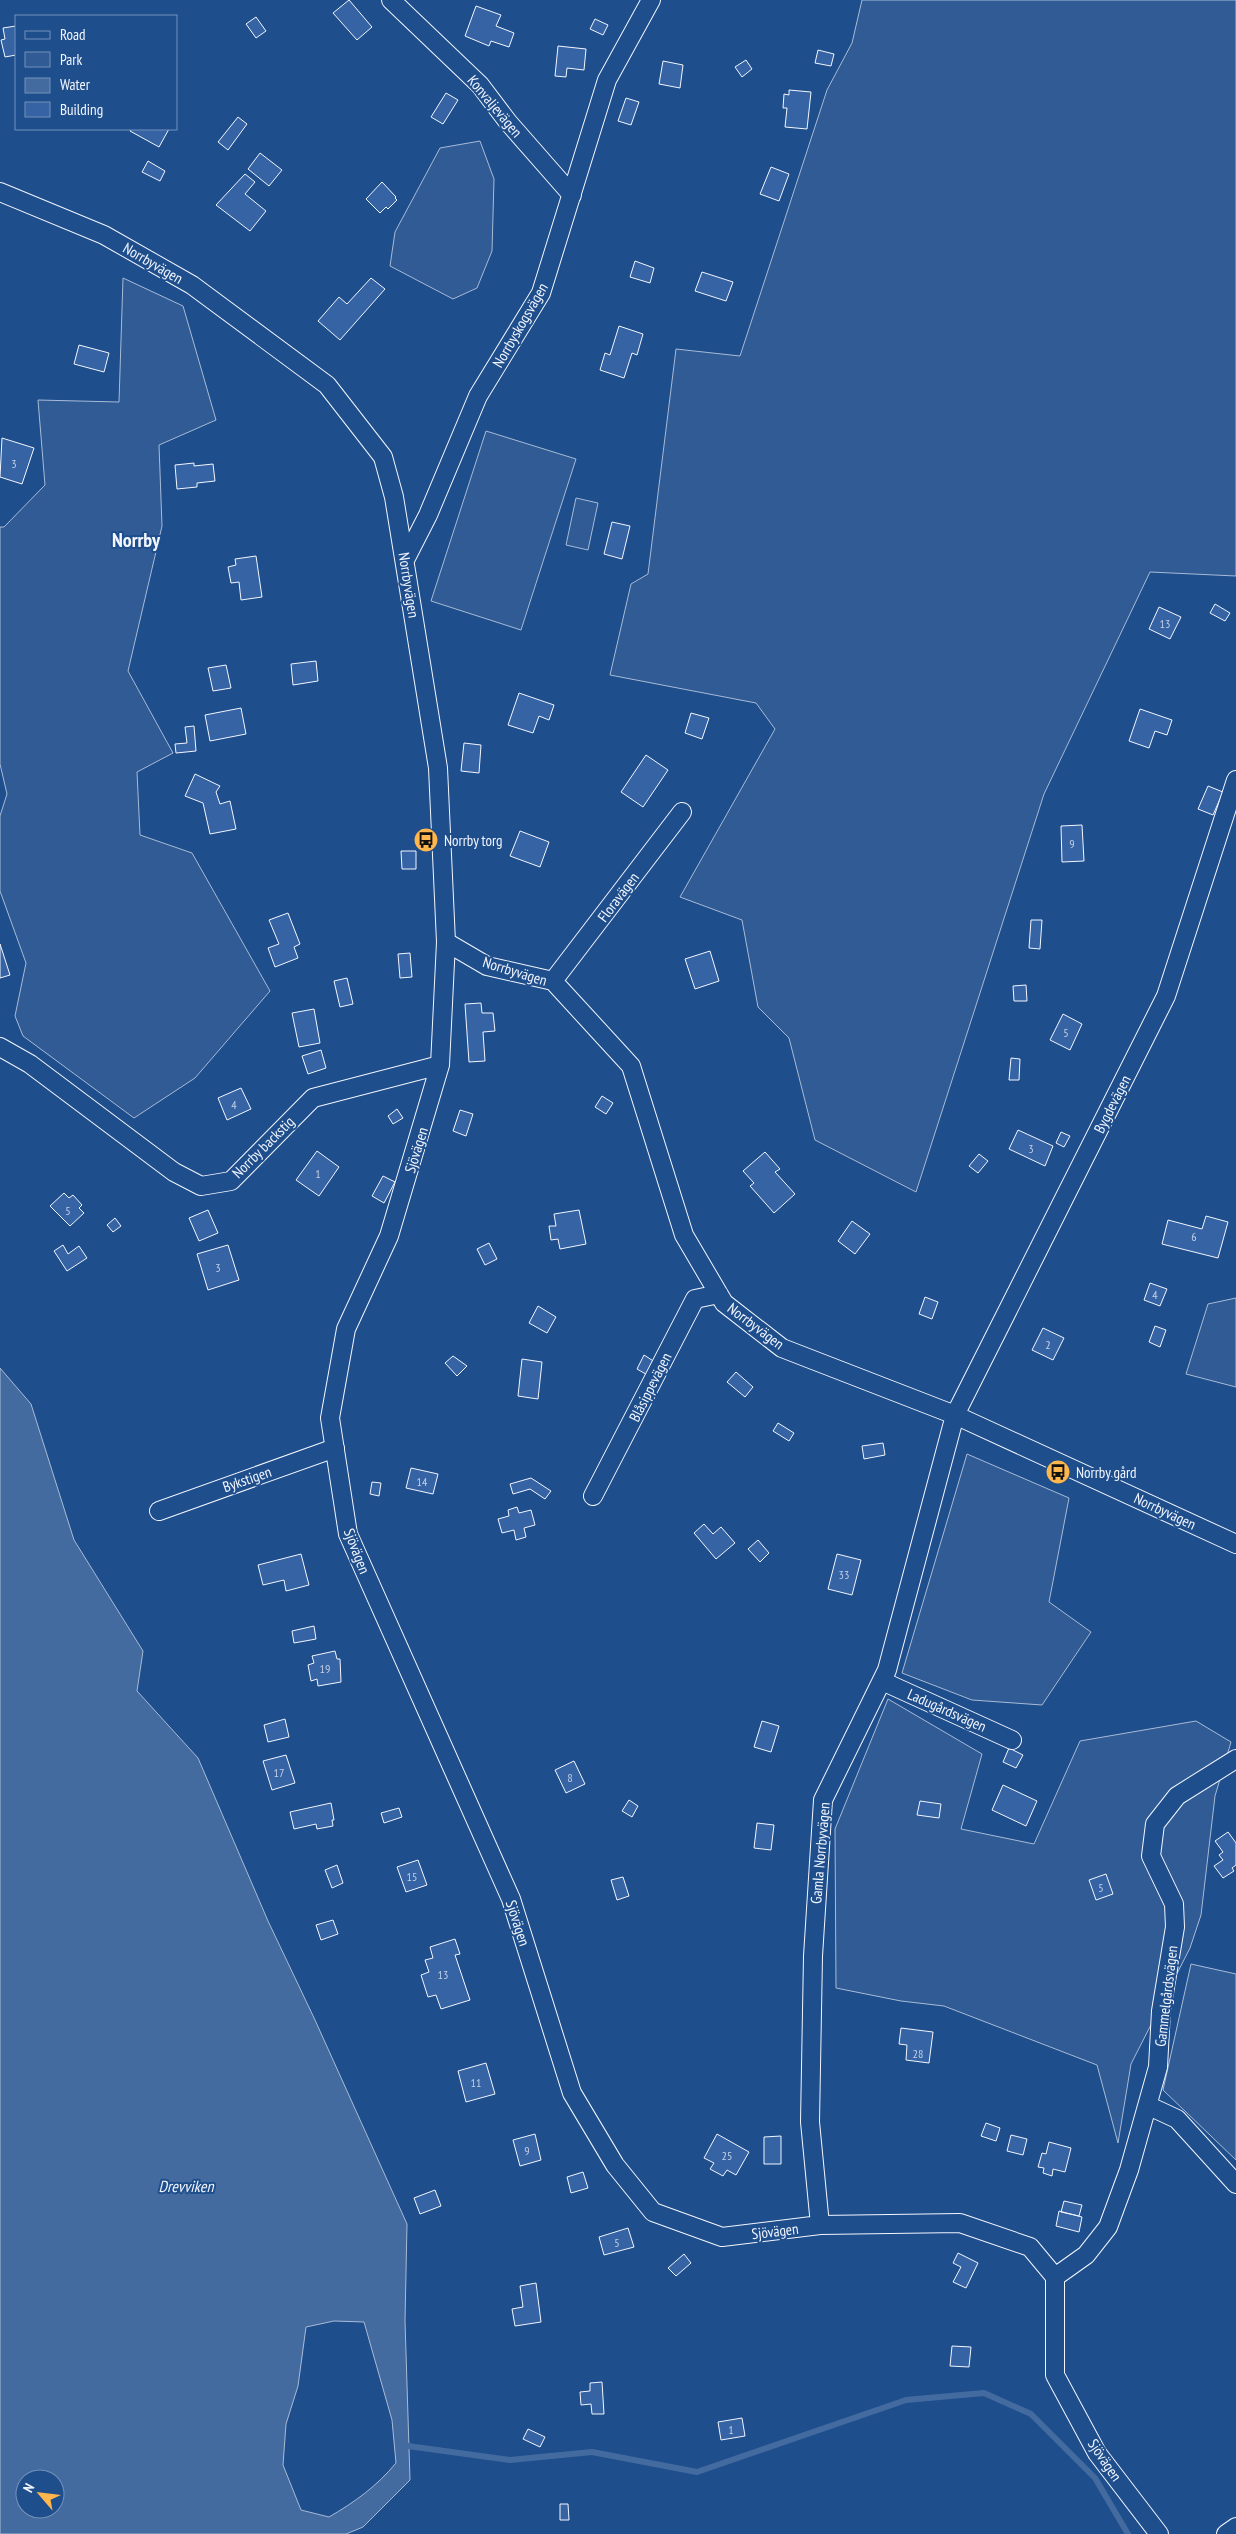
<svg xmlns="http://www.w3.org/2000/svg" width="1236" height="2534" viewBox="0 0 1236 2534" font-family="'PT Sans Narrow',sans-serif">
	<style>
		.green { fill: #305b95; stroke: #a8bbd7 }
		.water { fill: #446ba0; stroke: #a8bbd7; fill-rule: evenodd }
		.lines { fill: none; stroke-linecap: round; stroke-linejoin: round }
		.stream { stroke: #446ba0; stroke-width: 6 }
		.building { fill: #3563a3; stroke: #f2f6ff }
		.street-casing { stroke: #f2f6ff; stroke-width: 20 }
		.street { stroke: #1f4e8c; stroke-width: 18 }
		.labels { text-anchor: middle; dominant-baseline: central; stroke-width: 4; stroke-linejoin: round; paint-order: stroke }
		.number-label { font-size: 12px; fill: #c3d1e8 }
		.street-label { font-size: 15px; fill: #f2f6ff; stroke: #1f4e8c }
		.poi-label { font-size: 15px; fill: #f2f6ff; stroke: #1f4e8c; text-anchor: start }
		.water-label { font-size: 16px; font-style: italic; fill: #f2f6ff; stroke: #1f4e8c }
		.district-label { font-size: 20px; font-weight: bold; fill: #f2f6ff; stroke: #1f4e8c }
	</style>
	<rect width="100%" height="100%" fill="#1f4e8c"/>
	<path class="green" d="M862 0H1236V576L1150 572 1044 794 916 1192 815 1140 789 1038 758 1007 742 920 680 897 775 729 756 703 610 675 631 584 648 574 676 349 740 356 827 90 852 43Z
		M480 141 494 179 492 251 477 288 453 299 390 266 395 232 440 148Z
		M123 278 183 306 216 420 159 445 162 526 128 671 173 753 137 772 140 835 192 853 270 991 195 1078 134 1118 23 1036 15 1016 26 963 0 891V816L7 794 0 764V527H4L45 485 38 400 119 402Z
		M486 431 576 459 521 630 431 601Z
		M576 498 598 503 588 550 566 545Z
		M1236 1298V1387L1186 1374 1208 1304Z
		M967 1454 1069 1498 1049 1602 1091 1632 1042 1705 972 1700 902 1673Z
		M888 1699 982 1754 961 1829 1034 1844 1080 1741 1196 1721 1231 1742 1215 1796 1201 1915 1190 1948 1131 2064 1118 2143 1097 2065 944 2006 901 2001 836 1988 835 1829Z
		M1191 1964 1236 1974V2160L1163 2090Z"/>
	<path class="water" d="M0 1368 31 1404 74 1540 143 1651 137 1691 198 1758 268 1921 315 2020 407 2224 405 2321 410 2480 363 2527 346 2534H0ZM334 2321 364 2322 392 2420 396 2463C377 2486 355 2502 329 2517L301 2510 283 2465 286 2424 298 2386 306 2327ZM25 2479H55V2509H25Z"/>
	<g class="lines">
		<path class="stream" d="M408 2446 510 2460 592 2452 697 2472 906 2400 984 2393 1031 2414 1095 2478 1128 2534"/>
	</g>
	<path class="building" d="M349 0 372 27 357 40 333 13Z
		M476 6 501 15 496 26 514 33 509 47 491 41 489 46 465 36Z
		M256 17 266 31 256 38 246 24Z
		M595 19 608 25 603 35 590 29Z
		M16 26V55L5 57 1 40 5 39 3 28Z
		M558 46 586 49 584 70 567 68 566 77 555 76Z
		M818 50 834 54 831 66 815 63Z
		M746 60 752 69 742 77 735 67Z
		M663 61 683 65 680 88 659 84Z
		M789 90 811 92 807 129 785 127 787 108H783L784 94 789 95Z
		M446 93 458 100 443 124 431 117Z
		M626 98 639 102 631 125 618 121Z
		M238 117 247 124 228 150 218 142Z
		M131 129H169L159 147 130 131Z
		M260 153 282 170 269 186 248 169Z
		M148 161 165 171 160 181 142 172Z
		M771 167 789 174 779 201 760 194Z
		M245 174 255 182 245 194 266 211 250 231 216 205Z
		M382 182 396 197 395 198 397 200 388 209 386 207 380 213 366 199Z
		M635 261 654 268 650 283 630 277Z
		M702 272 733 282 726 301 695 291Z
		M371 278 385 289 340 340 318 321 339 297 347 304Z
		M619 326 643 334 637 355 632 353 624 378 600 370 605 353 610 355Z
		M79 345 109 353 104 372 74 364Z
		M2 438 34 448 22 484 0 477Z
		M194 463V466L213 464 215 481 197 483V487L177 489 175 465Z
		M612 522 630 526 622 559 604 554Z
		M256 556 262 597 241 600 239 582 231 583 228 567 236 565 235 559Z
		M1215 604 1230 613 1225 621 1210 613Z
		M1159 607 1181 617 1170 639 1149 629Z
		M316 661 318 681 293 685 291 664Z
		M226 665 231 688 213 691 208 668Z
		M519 693 554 705 549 720 539 716 533 733 508 725Z
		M241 708 246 734 210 741 205 715Z
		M1140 709 1172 720 1167 735 1155 731 1149 748 1129 741Z
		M691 713 709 718 702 739 685 733Z
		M194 726 196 751 176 753 175 744 187 743 185 727Z
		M464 743 481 745 479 773 461 771Z
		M646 755 668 770 643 807 621 792Z
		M195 774 220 786 216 792 220 804 230 801 236 829 210 834 203 803 185 796Z
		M1208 786 1223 792 1213 815 1198 809Z
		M1082 825 1084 861 1062 862 1061 826Z
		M520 831 549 842 540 867 510 856Z
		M401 851H416V869H402Z
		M288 913 300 944 294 947 298 958 275 967 268 948 279 944 269 920Z
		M1031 920H1042L1040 949 1029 948Z
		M0 944 10 975 0 978Z
		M710 951 719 981 695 989 685 959Z
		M410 953 412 977 400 978 398 954Z
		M347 978 353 1004 340 1007 334 981Z
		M1026 985 1027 1001H1014L1013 986Z
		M481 1003 482 1013H493L495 1031 483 1032 485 1061 469 1062 465 1004Z
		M314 1009 320 1043 299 1047 292 1013Z
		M1063 1014 1082 1024 1070 1050 1050 1040Z
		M321 1050 326 1068 308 1074 302 1056Z
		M1011 1058 1020 1059 1019 1080H1009Z
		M241 1088 251 1109 227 1120 218 1098Z
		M602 1096 613 1103 606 1114 595 1107Z
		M397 1109 403 1118 393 1124 388 1116Z
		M460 1110 473 1114 466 1136 453 1131Z
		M1018 1130 1053 1146 1045 1166 1009 1149Z
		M1061 1132 1070 1136 1064 1147 1056 1143Z
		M317 1151 339 1167 319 1196 296 1180Z
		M765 1152 780 1169 775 1172 795 1194 774 1213 750 1186 754 1183 743 1171Z
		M979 1154 988 1161 978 1173 969 1166Z
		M383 1176 395 1182 384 1203 372 1196Z
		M64 1193 69 1198 73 1195 82 1205 79 1208 84 1213 70 1226 50 1206Z
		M208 1210 218 1233 199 1241 189 1218Z
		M579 1210 586 1244 560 1249 558 1239 551 1240 549 1226H556L554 1214Z
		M1206 1216 1228 1222 1218 1258 1162 1244 1168 1220 1202 1229Z
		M115 1218 121 1226 113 1232 107 1225Z
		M852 1221 870 1234 855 1254 838 1241Z
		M489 1243 497 1259 485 1265 477 1249Z
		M63 1245 68 1254 79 1246 87 1258 67 1271 54 1251Z
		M228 1245 239 1280 208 1290 197 1254Z
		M1150 1283 1167 1289 1160 1306 1144 1300Z
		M925 1297 938 1302 932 1319 919 1314Z
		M538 1306 556 1317 547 1333 529 1323Z
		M1155 1326 1166 1330 1160 1347 1149 1342Z
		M1043 1328 1064 1338 1053 1360 1032 1350Z
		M644 1355 658 1364 651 1377 637 1369Z
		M453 1356 467 1366 457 1376 445 1363Z
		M522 1359 542 1362 538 1399 518 1396Z
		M736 1372 753 1387 745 1397 727 1382Z
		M778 1423 794 1433 789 1441 773 1431Z
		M883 1443 885 1455 864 1459 862 1446Z
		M411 1468 438 1474 433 1494 406 1488Z
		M531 1478 551 1491 545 1499 530 1489 513 1494 510 1484Z
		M372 1482 381 1483 379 1496 370 1494Z
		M517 1507 519 1513 531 1510 535 1525 524 1528 526 1537 516 1540 514 1530 502 1533 498 1519 509 1516 508 1510Z
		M704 1524 713 1534 721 1527 735 1543 716 1559 694 1533Z
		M758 1540 769 1553 760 1562 748 1549Z
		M301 1554 309 1585 286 1591 284 1580 263 1585 258 1565Z
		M837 1554 861 1560 852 1595 828 1589Z
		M314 1626 316 1639 294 1643 292 1631Z
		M335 1651 337 1659H340L341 1682 318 1686 317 1679 311 1681 308 1665 314 1663 312 1656Z
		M285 1719 289 1737 268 1742 264 1725Z
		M762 1721 779 1726 771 1752 754 1747Z
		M1009 1748 1023 1755 1016 1768 1003 1762Z
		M286 1755 295 1783 272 1790 263 1761Z
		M574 1761 585 1784 566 1793 555 1770Z
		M1003 1785 1037 1801 1026 1826 992 1810Z
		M629 1800 638 1806 632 1817 622 1811Z
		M920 1801 941 1804 939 1818 917 1815Z
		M331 1803 334 1820H332L333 1826 317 1829 316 1824 294 1829 290 1812Z
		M399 1808 402 1817 384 1823 381 1813Z
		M757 1823 774 1825 771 1850 754 1848Z
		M1228 1832 1236 1843V1865L1232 1868 1234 1871 1223 1878 1214 1866 1223 1860 1219 1855 1223 1852 1215 1841Z
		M418 1860 427 1885 406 1892 397 1867Z
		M337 1865 343 1883 332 1888 325 1870Z
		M1106 1874 1113 1894 1096 1900 1089 1880Z
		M623 1877 629 1896 617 1900 611 1880Z
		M333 1920 338 1934 321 1940 316 1925Z
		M455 1939 460 1954 455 1955 470 2000 441 2009 436 1995 428 1997 421 1975 429 1972 425 1960 433 1958 430 1947Z
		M901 2028 933 2032 929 2063 906 2060 907 2045 899 2044Z
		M486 2063 495 2094 466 2102 458 2071Z
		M986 2123 1000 2128 996 2141 981 2136Z
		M535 2134 541 2160 520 2166 513 2140Z
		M717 2134 749 2152 736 2175 727 2170 723 2176 710 2169 714 2163 704 2158Z
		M1011 2135 1027 2139 1023 2155 1007 2151Z
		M781 2136V2164H764V2137Z
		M1049 2142 1071 2148 1065 2172 1053 2169 1052 2176 1043 2173 1044 2168 1038 2167 1042 2153 1046 2154Z
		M583 2172 588 2188 571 2193 567 2177Z
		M435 2190 441 2206 420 2214 414 2198Z
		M1064 2201 1082 2205 1079 2216 1061 2212Z
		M1059 2211 1082 2217 1079 2232 1056 2226Z
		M628 2228 634 2247 604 2255 599 2237Z
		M958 2253 978 2263 966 2288 953 2282 961 2267 953 2263Z
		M684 2254 691 2263 676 2276 668 2268Z
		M536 2283 541 2322 515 2326 512 2309 523 2307 520 2286Z
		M952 2346 971 2347 969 2367 950 2366Z
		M602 2382 604 2414H592L591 2404 581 2405 580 2392 590 2391V2383Z
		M742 2418 745 2436 721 2440 718 2422Z
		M528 2429 545 2437 540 2447 523 2439Z
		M560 2504H568L569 2520H560Z"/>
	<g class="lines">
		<defs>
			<path id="street" d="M391 0 480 85 508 122 572 195
				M0 192 104 235 192 285 327 385 383 457 394 497 438 768 446 942 487 966 553 981 631 1066 684 1235 724 1303 782 1348 955 1415 1236 1544
				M405 560 428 515 478 396 541 293 607 80 651 0
				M446 942 440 1065 389 1236 346 1329 330 1418 348 1534 511 1899 572 2093 615 2165 653 2212 722 2237 820 2225 960 2223 1030 2247 1055 2277V2375L1097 2453 1159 2534
				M553 981 682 812
				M0 1047 30 1064 174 1172 201 1186 231 1181 313 1098 440 1065
				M593 1496 695 1299 719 1294
				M159 1511 335 1448
				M882 1681 1012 1740
				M1149 2106 1177 2119 1236 2184
				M820 2225 810 2122 813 1956 823 1800 887 1670 955 1415 1166 996 1236 780
				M1055 2277 1086 2255 1108 2227 1129 2170 1158 2067 1161 2011 1175 1927 1174 1904 1151 1856 1155 1824 1177 1796 1236 1759
				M1226 2534 1236 2527"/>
		</defs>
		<use href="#street" class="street-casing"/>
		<use href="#street" class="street"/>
	</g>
	<defs>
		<symbol id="bus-disc" viewBox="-11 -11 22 22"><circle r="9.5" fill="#ffb74d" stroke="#1f4e8c"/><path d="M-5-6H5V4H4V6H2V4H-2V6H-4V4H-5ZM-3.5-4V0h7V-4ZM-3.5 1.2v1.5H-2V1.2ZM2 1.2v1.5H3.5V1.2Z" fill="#111"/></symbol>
	</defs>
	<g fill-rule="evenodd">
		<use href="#bus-disc" x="412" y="826" width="28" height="28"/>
		<use href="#bus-disc" x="1044" y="1458" width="28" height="28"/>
	</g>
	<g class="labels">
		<g class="number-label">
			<text x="14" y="463">3</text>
			<text x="1165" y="623">13</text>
			<text x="1072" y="843">9</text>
			<text x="1066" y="1032">5</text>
			<text x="234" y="1104">4</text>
			<text x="1031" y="1148">3</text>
			<text x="318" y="1173">1</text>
			<text x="68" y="1210">5</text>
			<text x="1194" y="1236">6</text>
			<text x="218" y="1267">3</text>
			<text x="1155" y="1294">4</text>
			<text x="1048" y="1344">2</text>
			<text x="422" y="1481">14</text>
			<text x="844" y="1574">33</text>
			<text x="325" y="1668">19</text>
			<text x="279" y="1772">17</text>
			<text x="570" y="1777">8</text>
			<text x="412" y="1876">15</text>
			<text x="1101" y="1887">5</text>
			<text x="443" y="1974">13</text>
			<text x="918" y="2053">28</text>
			<text x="476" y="2082">11</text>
			<text x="527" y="2150">9</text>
			<text x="727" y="2155">25</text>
			<text x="617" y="2242">5</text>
			<text x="731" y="2429">1</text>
		</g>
		<g class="street-label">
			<text transform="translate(495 106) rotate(50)">Konvaljevägen</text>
			<text transform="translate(153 263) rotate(30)">Norrbyvägen</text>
			<text transform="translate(520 325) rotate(-60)">Norrbyskogsvägen</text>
			<text transform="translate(409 585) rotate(81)">Norrbyvägen</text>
			<text transform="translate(618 897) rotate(-53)">Floravägen</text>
			<text transform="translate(515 971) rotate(17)">Norrbyvägen</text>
			<text transform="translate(1112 1104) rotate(-63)">Bygdevägen</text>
			<text transform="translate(263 1147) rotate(-45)">Norrby backstig</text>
			<text transform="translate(416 1150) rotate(-73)">Sjövägen</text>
			<text transform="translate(756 1326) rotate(37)">Norrbyvägen</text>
			<text transform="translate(650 1387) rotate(-63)">Blåsippevägen</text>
			<text transform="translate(247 1479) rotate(-19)">Bykstigen</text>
			<text transform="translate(1165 1511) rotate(25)">Norrbyvägen</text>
			<text transform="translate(357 1551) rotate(69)">Sjövägen</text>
			<text transform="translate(947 1710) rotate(24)">Ladugårdsvägen</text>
			<text transform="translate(820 1853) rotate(-85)">Gamla Norrbyvägen</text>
			<text transform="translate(518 1923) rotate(72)">Sjövägen</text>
			<text transform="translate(1166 1996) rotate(-83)">Gammelgårdsvägen</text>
			<text transform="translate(775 2231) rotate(-7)">Sjövägen</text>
			<text transform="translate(1105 2460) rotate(56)">Sjövägen</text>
		</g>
		<g class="poi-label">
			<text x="444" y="840">Norrby torg</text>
			<text x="1076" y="1472">Norrby gård</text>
		</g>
		<g class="water-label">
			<text x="186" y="2186">Drevviken</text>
		</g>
		<g class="district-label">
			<text x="136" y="540">Norrby</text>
		</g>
	</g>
	<rect x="15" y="15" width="162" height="115" fill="#1f4e8c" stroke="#7391ba"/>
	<rect x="25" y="31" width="25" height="8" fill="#1f4e8c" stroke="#7391ba"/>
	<text x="60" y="40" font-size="15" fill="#f2f6ff">Road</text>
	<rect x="25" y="52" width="25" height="15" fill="#305b95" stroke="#7391ba"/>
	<text x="60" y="65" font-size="15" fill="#f2f6ff">Park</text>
	<rect x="25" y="78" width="25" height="15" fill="#446ba0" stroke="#7391ba"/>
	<text x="60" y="90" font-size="15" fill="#f2f6ff">Water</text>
	<rect x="25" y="102" width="25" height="15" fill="#3563a3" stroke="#7391ba"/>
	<text x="60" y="115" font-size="15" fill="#f2f6ff">Building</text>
	<g transform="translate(40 2494) rotate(298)"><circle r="24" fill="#1f4e8c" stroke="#7391ba"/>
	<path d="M0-4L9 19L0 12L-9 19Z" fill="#ffb74d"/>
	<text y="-8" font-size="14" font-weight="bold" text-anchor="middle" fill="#f2f6ff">N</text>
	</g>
</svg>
